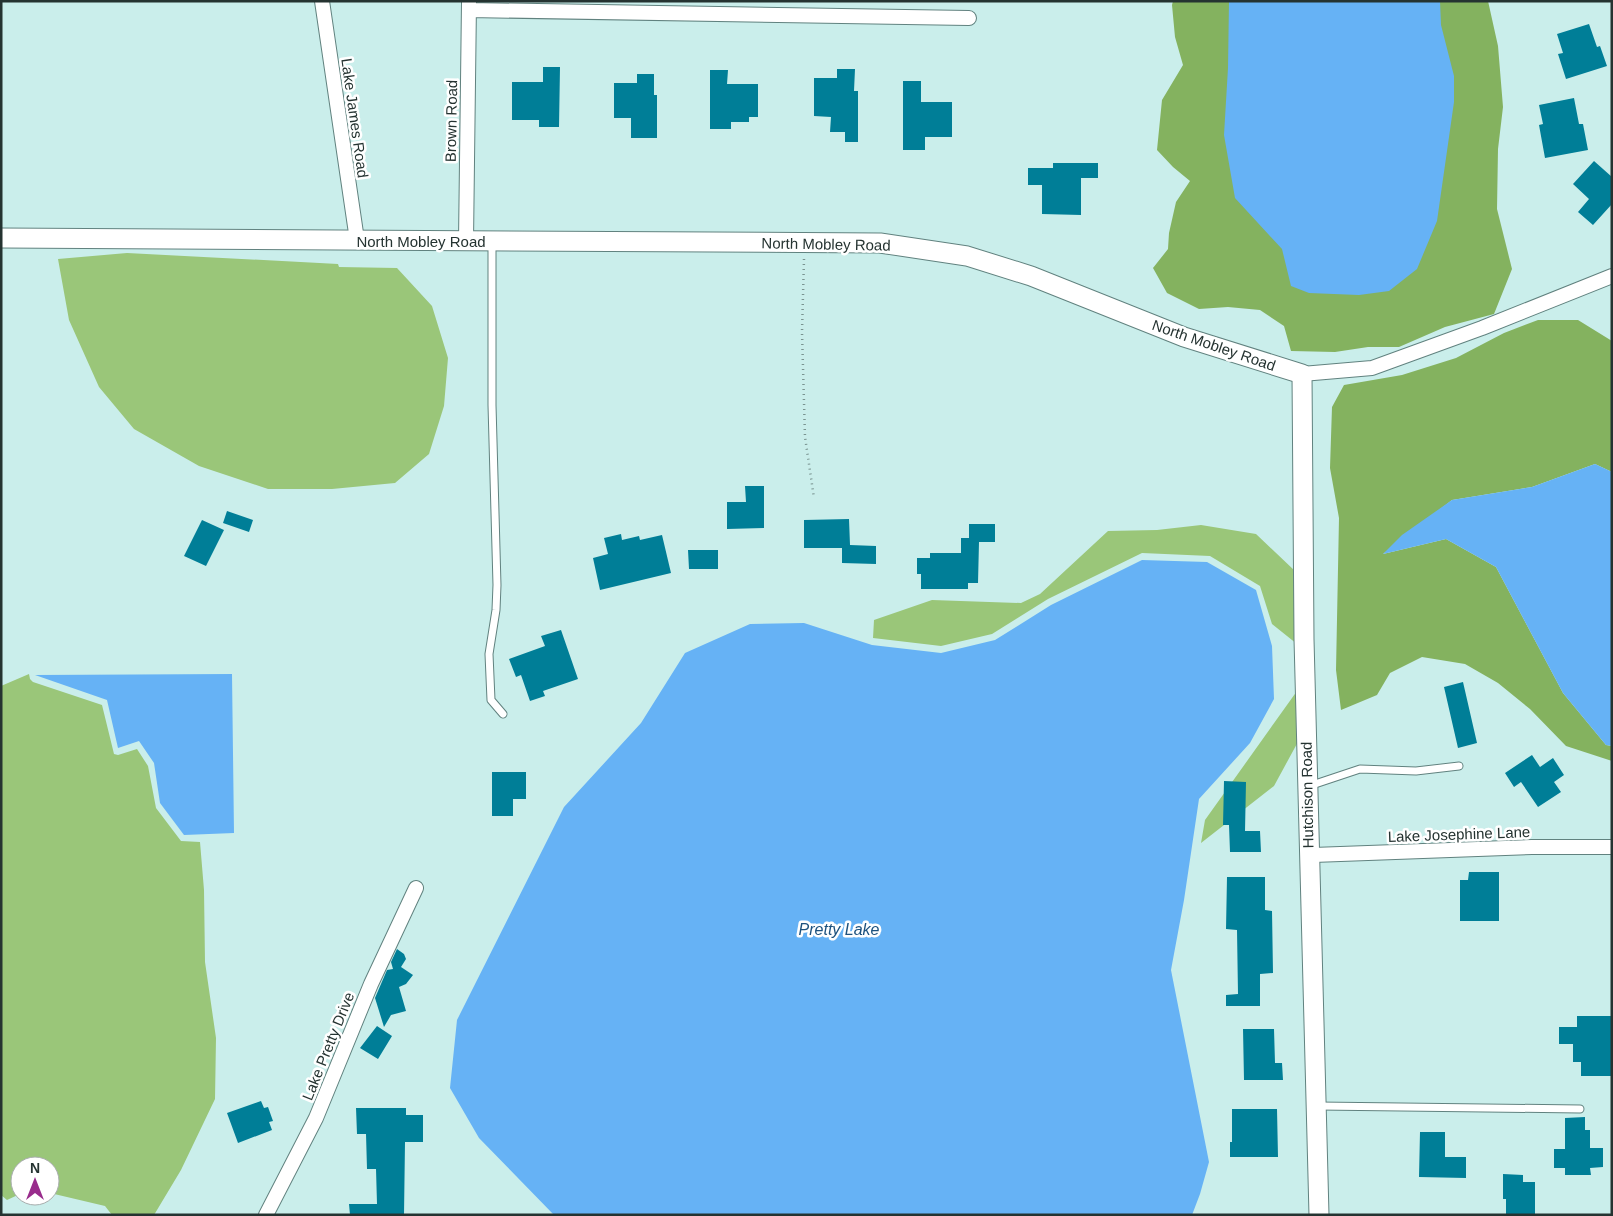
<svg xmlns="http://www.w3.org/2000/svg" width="1613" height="1216" viewBox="0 0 1613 1216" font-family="Arial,sans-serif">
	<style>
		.green { fill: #9ac679 }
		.forest { fill: #84b25f }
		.water { fill: #66b2f5 }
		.building { fill: #007e97 }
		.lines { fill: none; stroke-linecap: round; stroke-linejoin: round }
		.lane-casing { stroke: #61827f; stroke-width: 9 }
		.street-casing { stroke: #61827f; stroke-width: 16 }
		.secondary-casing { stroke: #61827f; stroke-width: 21 }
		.path { stroke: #799390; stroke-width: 2.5; stroke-dasharray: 1 4; stroke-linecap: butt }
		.lane { stroke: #fff; stroke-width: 7 }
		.street { stroke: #fff; stroke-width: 14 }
		.secondary { stroke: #fff; stroke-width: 19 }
		.labels { text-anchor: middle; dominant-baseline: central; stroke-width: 5; stroke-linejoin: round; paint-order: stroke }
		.street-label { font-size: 15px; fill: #253331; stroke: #fff }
		.water-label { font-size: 16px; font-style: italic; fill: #1d527f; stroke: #fff }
	</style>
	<rect width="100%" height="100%" fill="#caeeeb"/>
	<path class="green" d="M127 253 338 264 339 267 397 268 432 306 448 358 444 406 429 454 395 483 332 489H268L199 466 134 429 99 387 69 320 58 259Z
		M1201 525 1256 534 1295 571 1297 644 1272 624 1260 586 1210 556 1142 553 1048 599 992 634 941 646 873 638 874 620 932 600 1021 603 1040 594 1108 531 1157 530Z
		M29 674 30 679 33 682 102 705 114 754 118 755 137 749 148 766 156 808 181 841 200 842 204 890 205 962 216 1038 215 1099 181 1170 154 1215H112L105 1206 50 1193V1166H20V1194L7 1200 1 1195V686Z
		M1297 691 1299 740 1274 786 1201 843 1205 820Z"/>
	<path class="forest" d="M1173 1H1488L1498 46 1503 107 1498 149 1497 209 1512 269 1494 314 1445 327 1399 347H1368L1335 352 1291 351 1284 326 1260 310 1228 307 1199 309 1167 293 1153 268 1168 249 1169 233 1176 202 1190 181 1173 167 1157 150 1162 100 1183 65 1175 37 1172 5Z
		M1538 320H1578L1612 341V472L1595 464 1532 487 1452 500 1383 554 1446 539 1496 567 1563 693 1606 745 1612 746V761L1566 746 1530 709 1498 683 1465 664 1422 657 1390 673 1377 695 1341 710 1336 670 1339 518 1330 468 1332 407 1344 385 1402 375 1456 358 1504 333Z"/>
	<path class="water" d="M1229 1H1440L1441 25 1454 76V102L1437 221 1417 269 1389 291 1359 295 1309 293 1291 286 1282 249 1235 198 1224 135 1228 68Z
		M1595 464 1612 472V746L1606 745 1563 693 1496 567 1446 539 1383 554 1402 535 1452 500 1532 487Z
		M1142 560 1207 562 1256 590 1272 646 1274 699 1250 743 1199 799 1184 900 1171 970 1209 1162 1200 1194 1192 1215H554L479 1138 450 1088 457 1020 564 807 641 723 685 653 750 624 804 623 872 645 941 653 995 640 1051 605Z
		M232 674 234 833 184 835 160 803 154 763 139 741 118 748 107 700 35 675Z"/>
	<path class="building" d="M1589 24 1597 47 1600 46 1607 66 1566 79 1558 54 1563 53 1557 34Z
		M543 67H560L559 127H539V120H512V82H543Z
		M837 69H855L854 91H858V142H845V132H830L831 117 814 116V78H837Z
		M710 70H728L727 84H758V117H749V122H731V129H710Z
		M637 74H654V95H657V138H631V118H614V83H637Z
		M903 81H921V102H952V137H925V150H903Z
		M1574 98 1579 124H1583L1588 150 1545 158 1539 125 1543 124 1539 105Z
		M1594 161 1612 177V204L1593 225 1578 212 1589 199 1573 184Z
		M1053 163H1098V178H1081V215L1042 214V185H1028V168H1053Z
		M745 486H764V528L727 529V502H746Z
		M227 511 253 520 249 532 223 523Z
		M849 519 850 545 876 546V564L842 563V548H804V520Z
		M202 520 224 530 206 566 184 556Z
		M969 524H995V542H979L978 583H968V589H921V574H917V558H930V553H961V538H969Z
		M621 534 622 540 639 536 640 540 662 535 671 573 600 590 593 558 608 554 604 538Z
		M688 550H718V569H689Z
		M561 630 578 679 543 691 545 696 530 701 521 675 516 677 509 659 545 646 541 636Z
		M1463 682 1477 743 1458 748 1444 687Z
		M1532 755 1540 767 1553 758 1564 775 1554 782 1561 792 1538 807 1521 782 1514 787 1505 773Z
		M492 772H526V799H513V816H492Z
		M1224 781 1246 782 1245 831H1260L1261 852H1230L1229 825H1223Z
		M1469 872H1499V921H1460V880H1468Z
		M1227 877H1265V910L1272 911 1273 973 1260 974V1006H1226V995L1238 994 1237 930 1226 929Z
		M397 949 404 954 406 959 401 967 413 975 406 984 399 987 406 1011 391 1015 384 1027 375 998 387 970 393 969 391 962Z
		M1577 1016H1612V1076H1581V1062H1573V1044H1559V1027H1577Z
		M377 1026 392 1036 378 1059 360 1048Z
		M1243 1029H1274L1275 1063H1282L1283 1080H1244Z
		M261 1101 264 1108 268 1107 273 1121 269 1122 272 1130 238 1143 227 1113Z
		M356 1108H406V1115H423V1142H405L404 1215H350L349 1204H377L376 1169H367L366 1134H357Z
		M1232 1109H1277L1278 1157H1230V1142H1232Z
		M1585 1117V1130H1590V1148H1603V1167L1590 1168 1591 1175H1565V1168H1554V1149H1565V1118Z
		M1420 1132H1445V1157H1466V1178L1419 1177Z
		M1503 1174 1523 1175V1182H1535V1215H1506V1199H1503Z"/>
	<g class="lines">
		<defs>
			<path id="lane" d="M492 242V405L497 585 496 610 489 654 491 700 503 714
				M1309 786 1360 769 1416 771 1459 766
				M1318 1106 1580 1109"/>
			<path id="street" d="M322 1 357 240
				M469 10 969 18
				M466 241 469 2
				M1302 374 1372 368 1482 328 1612 276
				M1308 853 1313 855 1532 847H1612
				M266 1215 316 1118 371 984 416 888"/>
			<path id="secondary" d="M1 238 880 243 967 256 1031 276 1184 337 1302 374 1304 639 1319 1215"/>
		</defs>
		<use href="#lane" class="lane-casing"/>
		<use href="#street" class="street-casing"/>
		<use href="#secondary" class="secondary-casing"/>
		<path class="path" d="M804 259 802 332 805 437 814 498"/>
		<use href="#lane" class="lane"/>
		<use href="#street" class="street"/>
		<use href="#secondary" class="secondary"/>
	</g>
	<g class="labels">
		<g class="street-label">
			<text transform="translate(355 118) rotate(82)">Lake James Road</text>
			<text transform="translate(451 121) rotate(-89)">Brown Road</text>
			<text x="421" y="241">North Mobley Road</text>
			<text transform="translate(826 244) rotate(1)">North Mobley Road</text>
			<text transform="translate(1214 345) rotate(19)">North Mobley Road</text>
			<text transform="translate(1307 795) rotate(-91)">Hutchison Road</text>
			<text transform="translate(1459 834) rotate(-2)">Lake Josephine Lane</text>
			<text transform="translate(328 1046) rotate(-68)">Lake Pretty Drive</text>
		</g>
		<g class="water-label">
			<text x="839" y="929">Pretty Lake</text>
		</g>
	</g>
	<rect width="1613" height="1216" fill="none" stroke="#253331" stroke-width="5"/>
	<g transform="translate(35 1181)"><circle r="24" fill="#ffffff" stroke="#a8adad"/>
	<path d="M0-4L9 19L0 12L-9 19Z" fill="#992c8c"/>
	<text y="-8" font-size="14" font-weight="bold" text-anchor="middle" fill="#253331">N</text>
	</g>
</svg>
